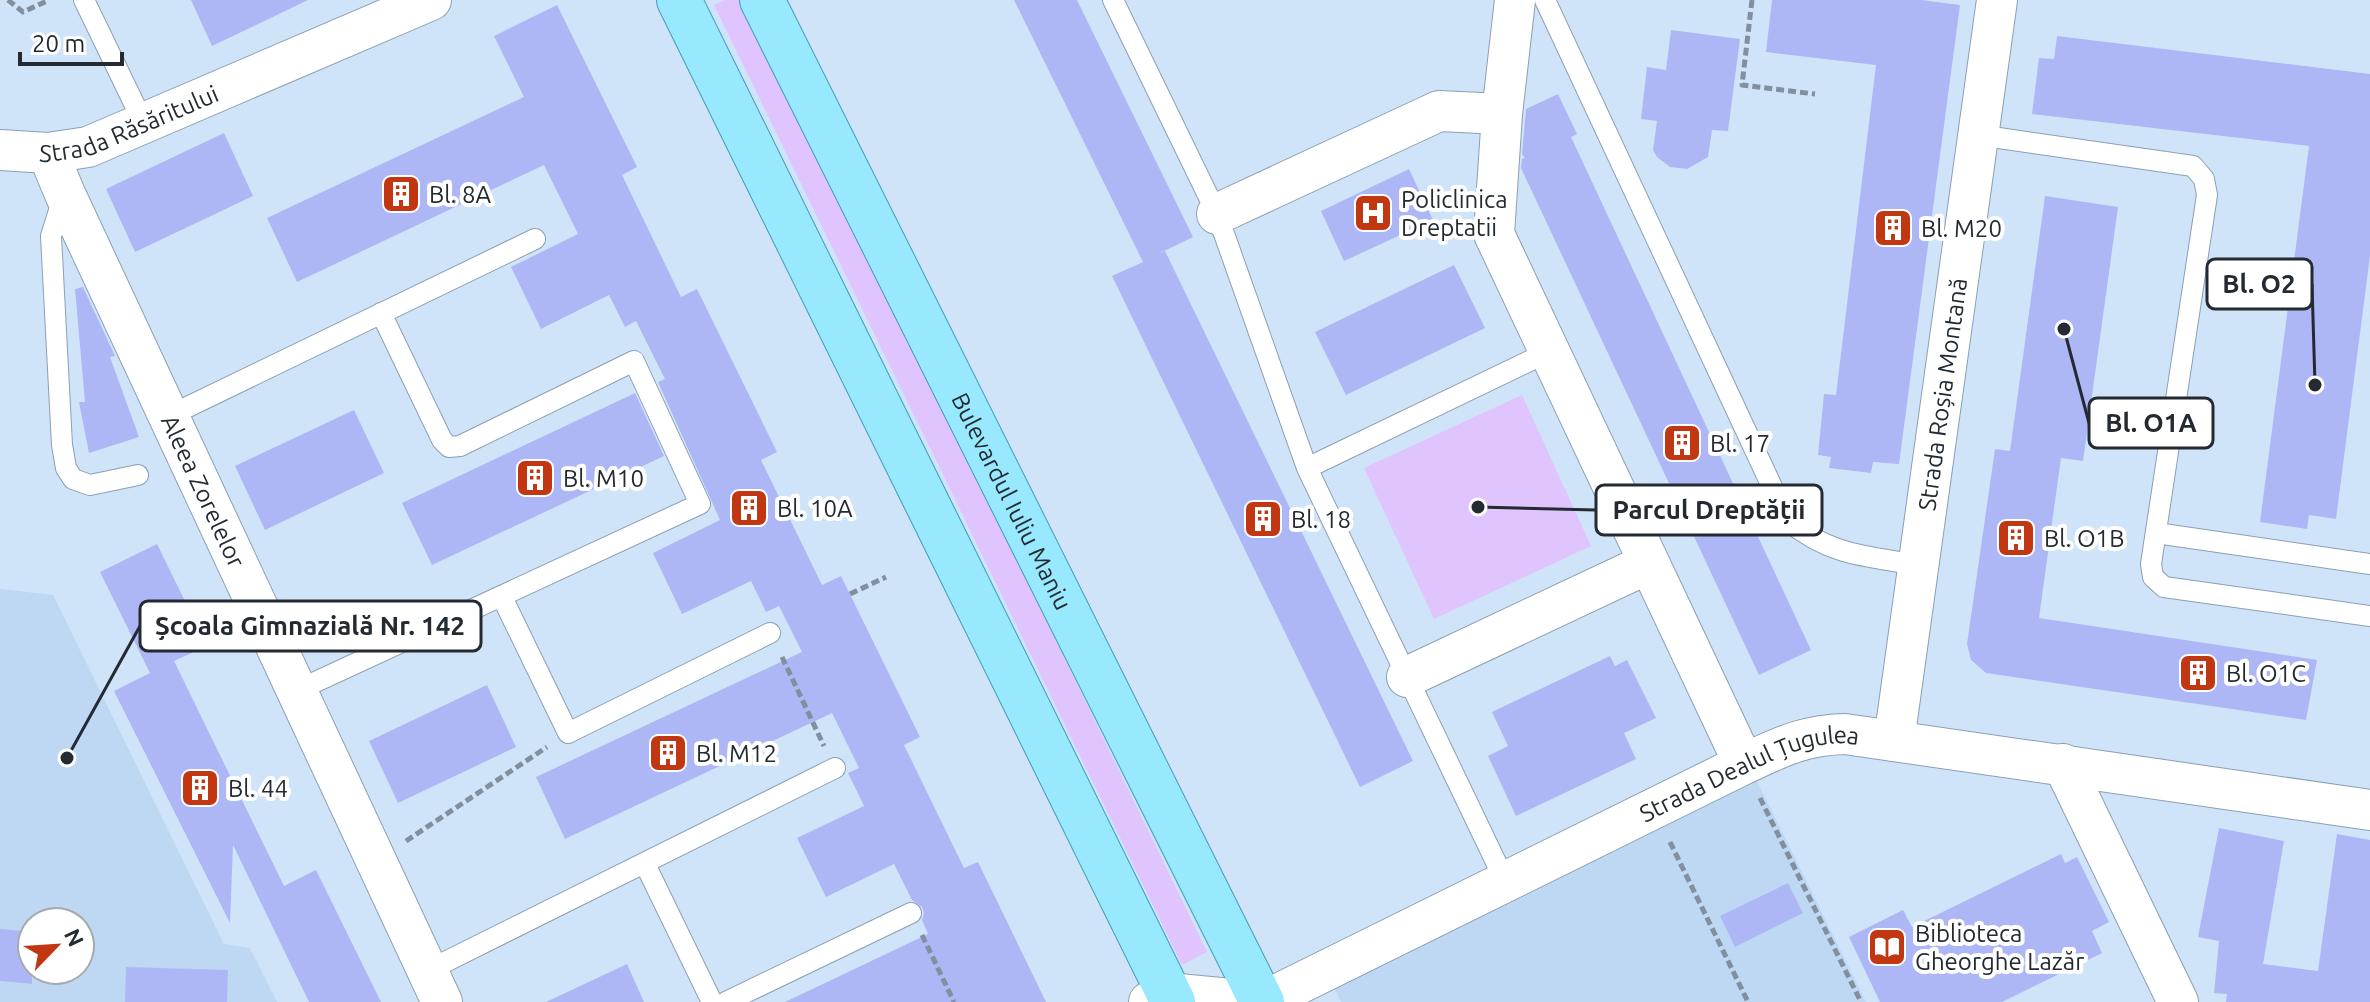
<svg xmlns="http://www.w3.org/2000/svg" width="2370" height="1002" viewBox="0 0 2370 1002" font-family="Ubuntu,sans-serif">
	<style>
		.built { fill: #bed7f2; fill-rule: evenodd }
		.green { fill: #e0c4fd }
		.building { fill: #aeb7f6 }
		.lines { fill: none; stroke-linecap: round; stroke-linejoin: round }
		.service-casing { stroke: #8c9fb3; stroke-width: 22 }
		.minor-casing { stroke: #8c9fb3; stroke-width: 42 }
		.primary-casing { stroke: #439bb6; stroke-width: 46 }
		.path { stroke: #818f9e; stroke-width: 5; stroke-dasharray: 8 4; stroke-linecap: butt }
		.service { stroke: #fff; stroke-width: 20 }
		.minor { stroke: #fff; stroke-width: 40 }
		.primary { stroke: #98e8fe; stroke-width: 44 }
		.labels { text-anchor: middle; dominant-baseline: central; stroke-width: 8; stroke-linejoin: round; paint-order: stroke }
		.street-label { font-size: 24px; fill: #232a32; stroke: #fff }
		.poi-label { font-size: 24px; fill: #232a32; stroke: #fff; text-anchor: start }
		.leader { fill: none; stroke: #232a32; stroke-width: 3 }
		.callout-dot { fill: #232a32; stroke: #fff; stroke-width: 3 }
		.callout { fill: #fff; stroke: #232a32; stroke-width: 3 }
		.callout-label { font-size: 26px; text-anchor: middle; font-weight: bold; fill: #232a32 }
	</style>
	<rect width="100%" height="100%" fill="#cfe4f9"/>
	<path class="built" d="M0 589 53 595 224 944 250 948 277 1002H0ZM32 922H80V970H32Z
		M1754 775 1866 1002H1341L1332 983Z"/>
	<path class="green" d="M725 0H745L1207 952 1182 965 714 5Z
		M1522 395 1591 546 1434 619 1364 468Z"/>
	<path class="building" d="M191 0H308L212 46Z
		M1014 0H1077L1193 237 1158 254 1165 251 1413 761 1360 787 1112 276 1143 262Z
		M1772 0H1921L1960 5 1899 464 1873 462 1871 473 1829 468 1831 457 1818 455 1824 394 1836 395 1876 65 1766 52Z
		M557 5 637 167 622 175 681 297 697 289 777 452 761 460 822 585 841 576 920 737 904 745 964 868 978 862 1046 1002H785L928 934 922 920 924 913 922 907 912 900 894 864 826 897 797 838 864 806 848 773 859 768 832 713 565 839 536 777 802 652 779 606 766 612 751 581 682 614 653 553 720 520 658 382 665 379 636 321 625 327 609 295 541 329 511 267 578 234 544 165 297 282 267 218 524 97 494 36Z
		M1671 30 1740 39 1728 131 1712 130 1708 157 1687 169 1670 167 1657 157 1653 150 1657 121 1641 119 1647 67 1666 70Z
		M2057 36 2370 74V256L2336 519 2309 515 2307 529 2260 522 2309 146 2032 114 2039 58 2054 59Z
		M1558 94 1577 134 1571 137 1811 650 1759 675 1521 168 1522 159 1525 158 1522 154 1526 109Z
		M224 133 253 196 135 252 106 189Z
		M1409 169 1433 220 1344 261 1321 211Z
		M2045 196 2118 207 2083 461 2061 458 2039 618 2317 660 2306 720 1986 673 1971 660 1967 644 1995 449 2010 451Z
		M1454 265 1485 328 1346 395 1315 332Z
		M83 287 115 356 110 357 139 437 89 453 79 402H85L75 289Z
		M635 393 664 456 432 565 402 503Z
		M354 410 384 473 265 530 235 466Z
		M157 544 207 646 174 661 284 886 316 870 381 1002H309L233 845 230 923 114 691 150 673 100 572Z
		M1610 656 1615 666 1627 660 1656 718 1624 733 1636 759 1516 816 1488 756 1508 746 1492 712Z
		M487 685 516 747 398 803 369 741Z
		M2219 828 2284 841 2263 964 2318 971 2337 834 2370 840V1002H2226L2227 994 2214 993 2219 941 2198 937Z
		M2061 854 2065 863 2077 857 2109 922 2092 931 2102 953 2002 1002H1880L1849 937 1903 910 1912 927Z
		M1788 883 1803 913 1735 947 1720 916Z
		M0 929 32 932V984L0 981Z
		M627 964 644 1002H546Z
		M126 967 228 970 227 1002H125Z"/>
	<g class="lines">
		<defs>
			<path id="service" d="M84 0 144 124
				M1113 0 1217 214 1307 468 1506 883
				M1545 0 1788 521C1831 556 1867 556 1918 565
				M1978 135 2193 166 2204 179 2207 195 2151 564 2153 577 2164 587 2370 616
				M63 198 51 236 62 445 66 468 73 479 90 485 138 475
				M169 416 535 239
				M1307 468 1548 352
				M2156 533 2370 564
				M502 597 568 733 770 633
				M296 691 700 504 634 361 460 446 449 447 442 440 381 313
				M645 864 712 1002
				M427 971 835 768
				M726 1002 911 913"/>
			<g id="minor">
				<path d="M1515 0 1502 114 1494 234 1744 764"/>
				<path id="s1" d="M0 150 48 153 88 147 431 0"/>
				<path id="s2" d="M48 153 65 194 442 1002"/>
				<path d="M1217 214 1439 111 1502 114"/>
				<path d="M1407 677 1647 564"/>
				<path id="s3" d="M1894 741 1997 0"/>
				<path d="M2063 764 2178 1002"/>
				<path id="s4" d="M1149 1002 1168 993 1262 1002 1744 764C1781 747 1803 735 1845 734L2370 810"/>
			</g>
			<g id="primary">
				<path d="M679 0 1173 1002"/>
				<path id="s5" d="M762 0 1262 1002"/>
			</g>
		</defs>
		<use href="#service" class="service-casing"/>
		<use href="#minor" class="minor-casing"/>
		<use href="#primary" class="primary-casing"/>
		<path class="path" d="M8 0 23 12 49 0
			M1752 0 1742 85 1815 94
			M850 594 886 577
			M782 657 824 746
			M1760 798 1861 1002
			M406 841 547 747
			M1670 842 1748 1002
			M922 935 954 1002"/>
		<use href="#service" class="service"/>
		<use href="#minor" class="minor"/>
		<use href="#primary" class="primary"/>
	</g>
	<defs>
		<symbol id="building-square" viewBox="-11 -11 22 22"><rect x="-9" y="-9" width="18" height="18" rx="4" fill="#c13712" stroke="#fff"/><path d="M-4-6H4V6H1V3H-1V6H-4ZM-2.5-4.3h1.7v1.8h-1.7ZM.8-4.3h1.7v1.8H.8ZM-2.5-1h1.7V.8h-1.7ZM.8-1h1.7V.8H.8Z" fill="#fff"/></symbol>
		<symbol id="hospital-square" viewBox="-11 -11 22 22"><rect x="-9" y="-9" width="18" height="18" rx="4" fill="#c13712" stroke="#fff"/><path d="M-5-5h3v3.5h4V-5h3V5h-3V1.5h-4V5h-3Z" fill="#fff"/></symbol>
		<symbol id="library-square" viewBox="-11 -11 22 22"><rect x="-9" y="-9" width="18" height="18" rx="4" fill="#c13712" stroke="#fff"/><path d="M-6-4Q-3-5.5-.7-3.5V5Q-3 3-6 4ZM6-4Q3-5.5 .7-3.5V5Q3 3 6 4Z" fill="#fff"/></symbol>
	</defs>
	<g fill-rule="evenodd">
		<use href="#building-square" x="379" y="172" width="44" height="44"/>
		<use href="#hospital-square" x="1351" y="191" width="44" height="44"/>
		<use href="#building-square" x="1871" y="206" width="44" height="44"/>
		<use href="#building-square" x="1660" y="421" width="44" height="44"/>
		<use href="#building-square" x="513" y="456" width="44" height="44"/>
		<use href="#building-square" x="727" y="486" width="44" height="44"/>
		<use href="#building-square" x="1241" y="497" width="44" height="44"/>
		<use href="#building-square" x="1994" y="516" width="44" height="44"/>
		<use href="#building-square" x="2176" y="651" width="44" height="44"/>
		<use href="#building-square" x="646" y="731" width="44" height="44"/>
		<use href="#building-square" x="178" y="766" width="44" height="44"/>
		<use href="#library-square" x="1865" y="925" width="44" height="44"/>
	</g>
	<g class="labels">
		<g class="street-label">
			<text stroke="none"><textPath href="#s1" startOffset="134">Strada Răsăritului</textPath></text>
			<text stroke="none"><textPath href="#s3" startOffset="350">Strada Roșia Montană</textPath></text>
			<text stroke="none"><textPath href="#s2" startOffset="372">Aleea Zorelelor</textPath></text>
			<text stroke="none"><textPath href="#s5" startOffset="560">Bulevardul Iuliu Maniu</textPath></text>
			<text stroke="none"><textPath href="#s4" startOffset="656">Strada Dealul Țugulea</textPath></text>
		</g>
		<g class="poi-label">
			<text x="429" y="194">Bl. 8A</text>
			<text x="1401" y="199">Policlinica<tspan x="1401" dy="28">Dreptatii</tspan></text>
			<text x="1921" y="228">Bl. M20</text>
			<text x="1710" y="443">Bl. 17</text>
			<text x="563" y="478">Bl. M10</text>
			<text x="777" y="508">Bl. 10A</text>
			<text x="1291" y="519">Bl. 18</text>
			<text x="2044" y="538">Bl. O1B</text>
			<text x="2226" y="673">Bl. O1C</text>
			<text x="696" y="753">Bl. M12</text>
			<text x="228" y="788">Bl. 44</text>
			<text x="1915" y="933">Biblioteca<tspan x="1915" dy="28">Gheorghe Lazăr</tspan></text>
		</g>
	</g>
	<path class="leader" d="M2315 385L2312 284M2064 329L2089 423M1478 507L1596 510M67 758L140 626"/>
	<g class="callout-dot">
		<circle cx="2315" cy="385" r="8"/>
		<circle cx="2064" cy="329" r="8"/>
		<circle cx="1478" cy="507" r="8"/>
		<circle cx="67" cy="758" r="8"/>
	</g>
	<g class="callout">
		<rect x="2207" y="259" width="105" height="50" rx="8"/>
		<rect x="2089" y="398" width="124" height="50" rx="8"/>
		<rect x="1596" y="485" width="226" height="50" rx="8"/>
		<rect x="140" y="601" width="341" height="50" rx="8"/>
	</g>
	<g class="callout-label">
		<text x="2259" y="293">Bl. O2</text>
		<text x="2151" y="432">Bl. O1A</text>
		<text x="1709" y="519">Parcul Dreptății</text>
		<text x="310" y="635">Școala Gimnazială Nr. 142</text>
	</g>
	<g transform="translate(56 946) rotate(65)"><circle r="38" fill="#ffffff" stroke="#a7aaad" stroke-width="2"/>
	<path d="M0-6L14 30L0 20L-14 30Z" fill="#c13712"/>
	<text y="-12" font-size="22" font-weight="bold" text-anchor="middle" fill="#232a32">N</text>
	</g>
	<path d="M20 52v12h102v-12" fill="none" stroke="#232a32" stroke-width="4"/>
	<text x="32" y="52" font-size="24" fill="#232a32" stroke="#ffffff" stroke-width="6" paint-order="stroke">20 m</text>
</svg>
